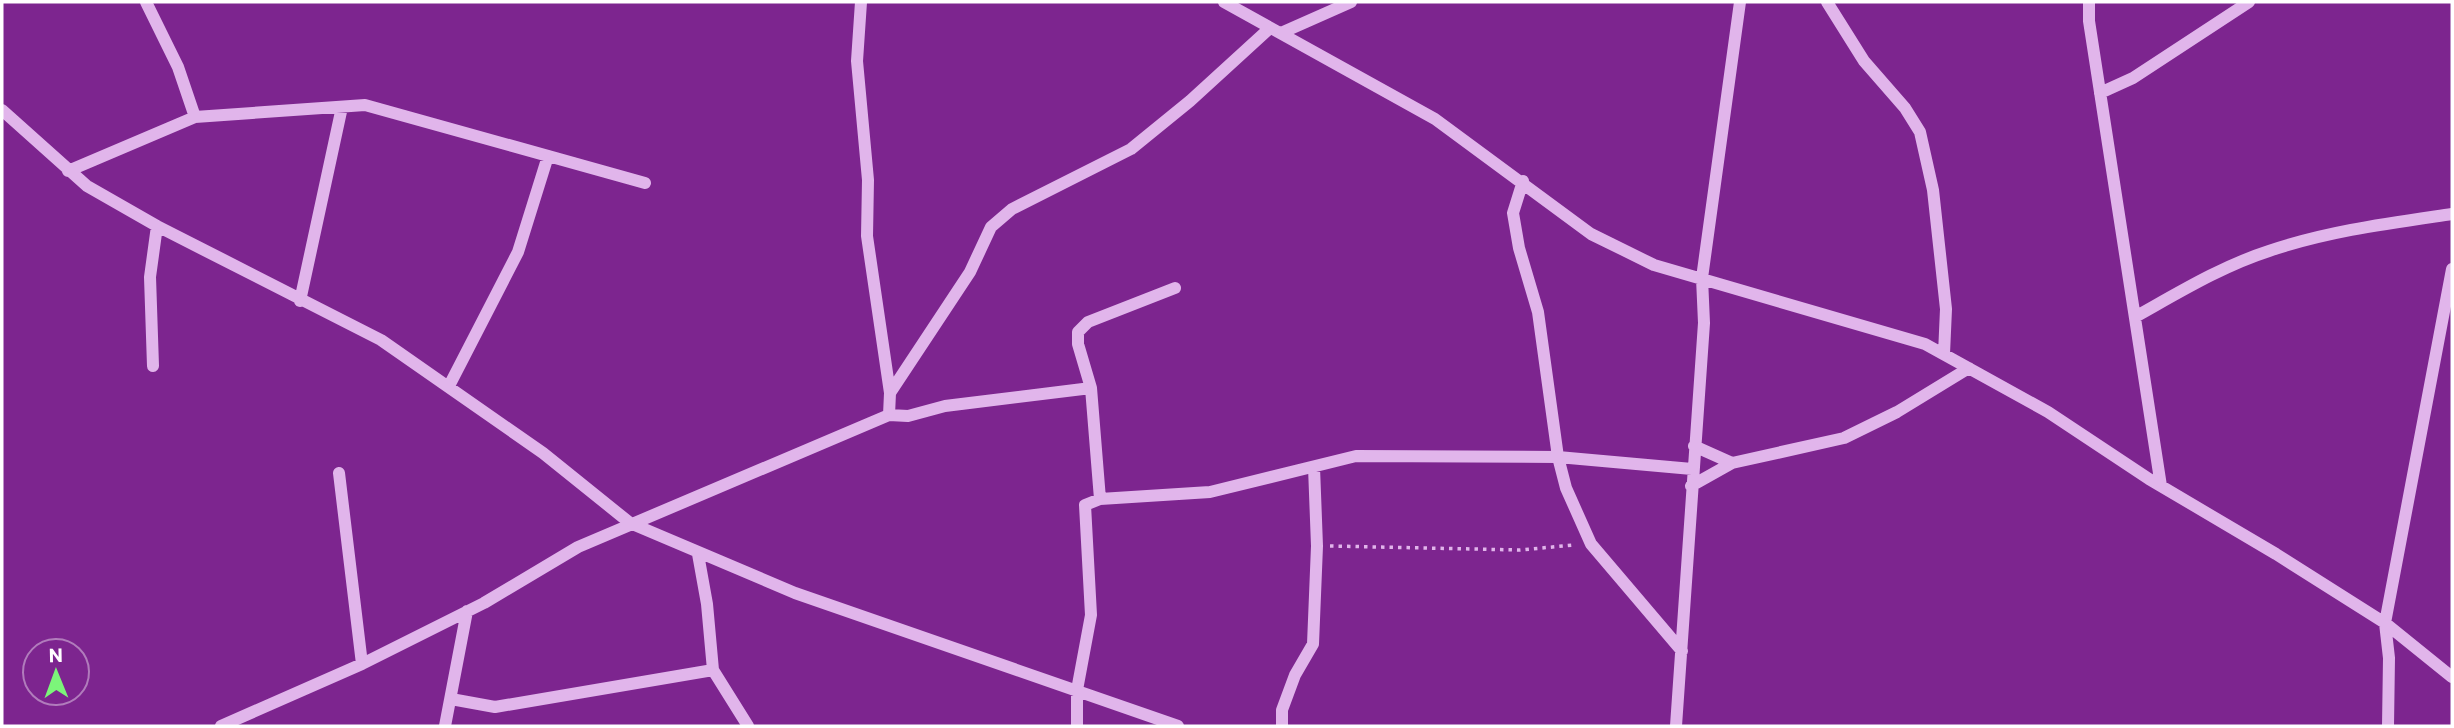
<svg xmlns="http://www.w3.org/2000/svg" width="2454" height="728" viewBox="0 0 2454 728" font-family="Commissioner,sans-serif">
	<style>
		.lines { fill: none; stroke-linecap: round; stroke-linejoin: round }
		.path { stroke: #e1b5eb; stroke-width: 3.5; stroke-dasharray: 3.5 5; stroke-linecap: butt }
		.minor { stroke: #e1b5eb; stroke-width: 12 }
	</style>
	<rect width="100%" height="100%" fill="#7d258f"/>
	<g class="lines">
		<path class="path" d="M1330 546 1520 550 1574 545"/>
		<path class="minor" d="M146 2 178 67 195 117
			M861 2 857 61 868 180 867 236 890 393 889 415 908 416 945 406 1091 388 1100 499 1210 492 1356 456 1558 457 1692 469
			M1224 2 1435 119 1591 234 1654 265 1925 344 2048 412 2149 479 2276 554 2385 623 2452 677
			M1827 2 1864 61 1905 108 1920 132 1933 190 1946 309 1944 354
			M2089 2V21L2161 486
			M1281 33 1351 2
			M2100 93 2133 78 2249 2
			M2 110 87 186 157 226 381 340 543 453 630 523 795 593 1178 726
			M68 171 195 117 365 105 645 183
			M1523 181 1513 213 1519 248 1538 312 1558 457 1566 488 1591 544 1682 651
			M300 301 342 107
			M2135 317C2178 293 2222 266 2269 251 2328 231 2391 223 2452 214
			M153 366 150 277 157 226
			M449 386 518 252 548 156
			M1091 388 1078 344V332L1088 322 1175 288
			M890 393 970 272 991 227 1012 209 1131 149 1190 101 1270 28
			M1694 446 1732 463
			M339 473 362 664
			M1691 486 1732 463 1844 438 1897 412 1969 368
			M698 554 707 604 713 670 748 726
			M451 699 495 707 713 670
			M221 726 362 664 484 603 578 547 889 415
			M445 726 467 611
			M1077 726V690L1091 615 1085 505 1100 499
			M1282 726V710L1295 675 1313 644 1317 546 1314 467
			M1676 726 1704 323 1702 278 1740 2
			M2388 726 2389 658 2385 623 2452 269"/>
	</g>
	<rect width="2454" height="728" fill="none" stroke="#ffffff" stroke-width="7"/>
	<g transform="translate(56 672) rotate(359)"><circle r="33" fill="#7d258f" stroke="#b17cbc" stroke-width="2"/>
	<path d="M0-5L12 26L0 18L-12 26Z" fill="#7cf57a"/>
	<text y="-10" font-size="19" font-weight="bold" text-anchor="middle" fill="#ffffff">N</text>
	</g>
</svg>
